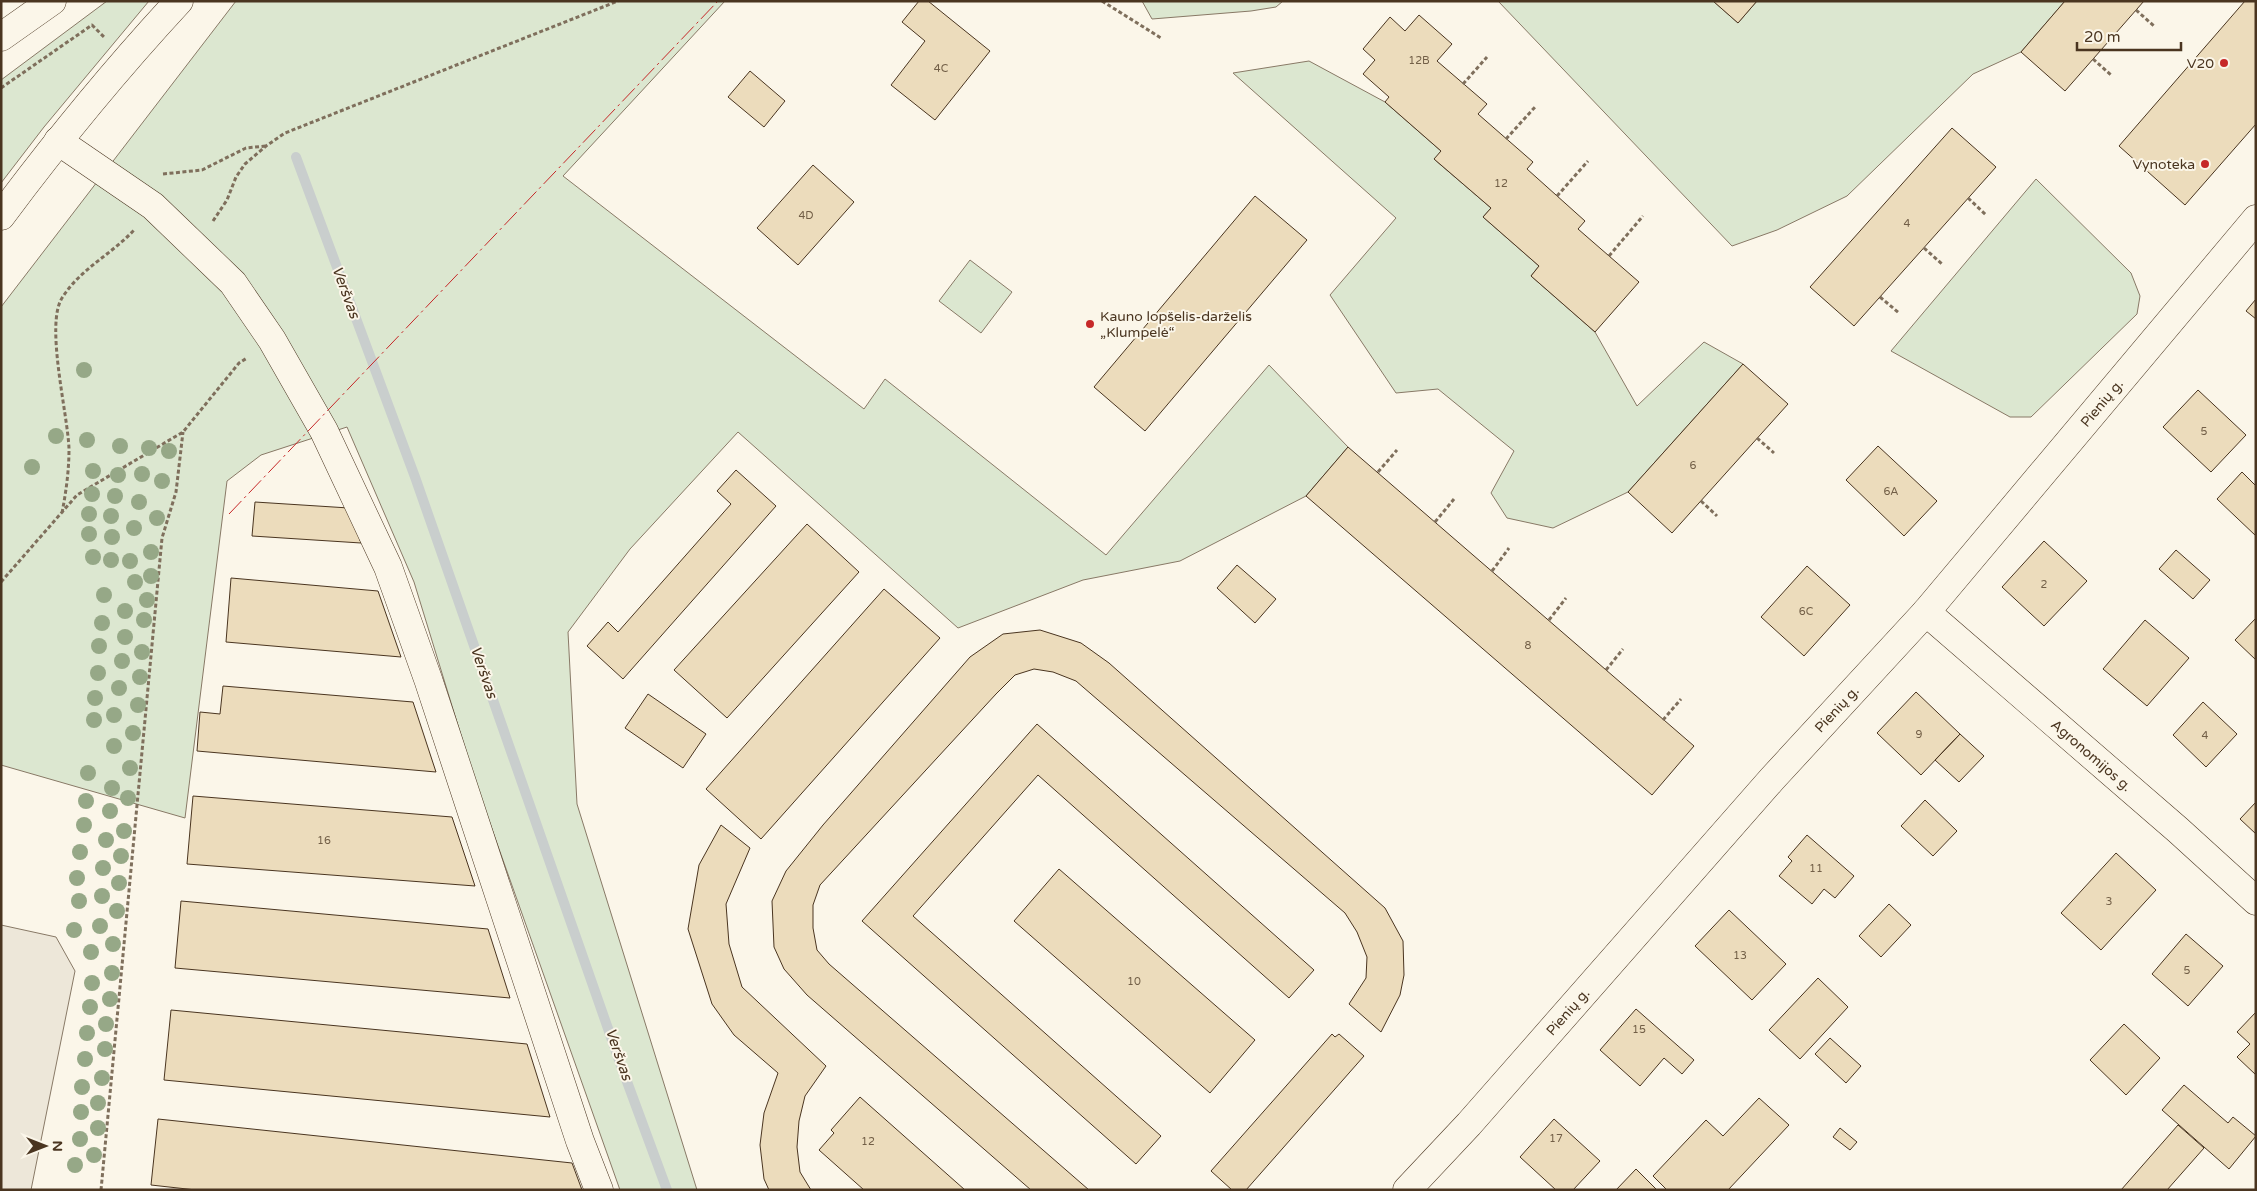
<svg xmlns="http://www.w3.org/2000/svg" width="2257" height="1191" viewBox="0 0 2257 1191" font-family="'Varela Round',sans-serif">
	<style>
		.green { fill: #dce7d0; stroke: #887966 }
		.parking { fill: #ede7d9; stroke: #887966 }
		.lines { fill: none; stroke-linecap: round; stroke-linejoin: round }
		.stream { stroke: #c9cecd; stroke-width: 10 }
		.building { fill: #ecdcbc; stroke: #4a3520 }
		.minor-casing { stroke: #4a3520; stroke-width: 29 }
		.trunk-casing { stroke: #4a3520; stroke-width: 29 }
		.path { stroke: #7f6f5c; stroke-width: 3; stroke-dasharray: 4 2.5; stroke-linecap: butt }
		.minor { stroke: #fbf6e9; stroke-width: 28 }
		.trunk { stroke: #fbf6e9; stroke-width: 28 }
		.power { stroke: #c62828; stroke-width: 1; stroke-dasharray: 18 4 2.5 4; stroke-linecap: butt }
		.tree { fill: #96a887 }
		.poi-dot { fill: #c62828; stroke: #fbf6e9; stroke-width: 2 }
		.labels { text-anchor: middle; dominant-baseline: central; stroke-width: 4; stroke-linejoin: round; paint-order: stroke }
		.number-label { font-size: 11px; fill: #725f47 }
		.poi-label { font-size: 14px; fill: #4a3520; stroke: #fbf6e9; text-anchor: end }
		.street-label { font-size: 14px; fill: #4a3520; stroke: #fbf6e9 }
		.water-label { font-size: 15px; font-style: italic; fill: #4a3520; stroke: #fbf6e9 }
	</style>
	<rect width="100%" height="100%" fill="#fbf6e9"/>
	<path class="green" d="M107 1H149L44 127 1 183V80Z
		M236 1H725L563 176 864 409 885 379 1106 555 1269 365 1348 447 1306 496 1180 561 1083 580 958 628 738 432 630 549 568 632 577 804 697 1190H620L476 784 414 582 347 427 261 455 227 481 185 818 1 765V307Z
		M1142 1H1283L1276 7 1251 11 1152 19Z
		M1498 1H1713L1738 23 1757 1H2065L2021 52 1973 74 1847 196 1777 230 1732 246Z
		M1309 61 1385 102 1441 151 1435 160 1491 208 1483 217 1539 266 1531 276 1595 332 1637 406 1704 342 1743 364 1628 492 1553 528 1507 518 1491 493 1514 451 1438 389 1396 393 1330 295 1396 218 1233 73Z
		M2036 179 2131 273 2140 296 2137 314 2031 417H2010L1891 351Z
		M970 260 1012 292 981 333 939 301Z"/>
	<path class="parking" d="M1 925 56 937 75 971 31 1190H1Z"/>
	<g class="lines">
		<path class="stream" d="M296 157 415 477 619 1060 667 1190"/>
	</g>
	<path class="building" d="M919 1H928L990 51 935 120 891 85 925 41 902 22Z
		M1713 1H1757L1738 23Z
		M2065 1H2144L2065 91 2021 52Z
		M2245 1H2256V124L2185 205 2119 146Z
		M1419 15 1452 44 1437 61 1487 104 1478 114 1533 162 1527 169 1585 221 1578 229 1639 282 1595 332 1531 276 1539 266 1483 217 1491 208 1434 159 1441 151 1385 102 1389 97 1363 74 1375 60 1363 49 1390 17 1405 31Z
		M750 71 785 101 764 127 728 97Z
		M1952 128 1996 167 1854 326 1810 287Z
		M813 165 854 202 798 265 757 228Z
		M1255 196 1307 240 1145 431 1094 387Z
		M2256 299V319L2246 311Z
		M1743 364 1788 404 1672 533 1628 492Z
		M2198 390 2246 435 2211 472 2163 427Z
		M1878 446 1937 501 1904 536 1846 480Z
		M1348 447 1694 746 1652 795 1306 496Z
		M736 470 776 506 623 679 587 646 608 622 618 632 731 504 717 491Z
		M2242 472 2256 486V536L2217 499Z
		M255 502 349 508 361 543 252 536Z
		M807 524 859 572 727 718 674 670Z
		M2044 541 2087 581 2044 626 2002 587Z
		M2176 550 2210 580 2193 599 2159 569Z
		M1237 565 1276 599 1255 623 1217 588Z
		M1807 566 1850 605 1804 656 1761 617Z
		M231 578 378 591 401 657 226 642Z
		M884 589 940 638 761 839 706 789Z
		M2256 618V660L2235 640Z
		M2145 620 2189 658 2147 706 2103 669Z
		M1040 630 1081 643 1109 663 1385 908 1403 941 1404 975 1400 995 1381 1032 1349 1004 1366 978 1367 957 1357 932 1345 913 1076 681 1053 672 1034 669 1015 675 996 694 820 885 813 905V928L817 950 829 964 1089 1190H1031L807 995 784 969 774 947 772 901 786 871 823 825 970 657 1003 634Z
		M223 686 413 702 436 772 197 751 200 712 220 714Z
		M1916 692 1960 734 1921 775 1877 733Z
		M648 694 706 734 683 768 625 728Z
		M2203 702 2237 734 2206 767 2173 735Z
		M1037 724 1314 970 1289 998 1038 775 913 916 1161 1136 1136 1164 862 921Z
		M1960 734 1984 756 1959 782 1935 760Z
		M193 796 452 817 475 886 187 864Z
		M1925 800 1957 831 1933 856 1901 826Z
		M2256 802V834L2240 819Z
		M721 825 750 848 726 904 729 944 742 987 826 1066 805 1096 799 1121 797 1147 800 1172 811 1190H769L764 1179 760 1145 764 1113 778 1073 734 1035 712 1004 688 929 699 865Z
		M1807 835 1854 876 1835 898 1824 889 1812 904 1779 876 1792 861 1788 857Z
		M2116 853 2156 890 2101 950 2061 913Z
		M1059 869 1255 1040 1210 1093 1014 921Z
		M181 901 488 929 510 998 175 968Z
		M1889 904 1911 925 1881 957 1859 936Z
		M1729 910 1786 964 1752 1000 1695 946Z
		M2186 934 2223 966 2188 1006 2152 974Z
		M1818 978 1848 1007 1800 1059 1769 1030Z
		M1636 1009 1694 1060 1682 1074 1664 1058 1640 1086 1600 1050Z
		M171 1010 527 1044 550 1117 164 1080Z
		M2256 1012V1075L2237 1057 2250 1044 2237 1032Z
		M2124 1024 2160 1058 2126 1095 2090 1060Z
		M1332 1034 1335 1037 1339 1034 1364 1056 1246 1190H1232L1211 1171Z
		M1830 1038 1861 1066 1846 1083 1815 1054Z
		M2184 1085 2228 1123 2233 1117 2256 1136 2229 1169 2162 1110Z
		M860 1097 965 1190H864L819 1150 834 1133 831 1130Z
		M1759 1098 1789 1125 1728 1190H1667L1653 1176 1706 1120 1723 1136Z
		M158 1119 572 1163 582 1190H196L151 1185Z
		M1554 1119 1600 1161 1573 1190H1556L1520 1157Z
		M2178 1125 2204 1148 2167 1190H2121Z
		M1840 1128 1857 1142 1850 1150 1833 1137Z
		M1636 1169 1657 1190H1616Z"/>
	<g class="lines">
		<defs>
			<g id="minor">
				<path d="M58 141 153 206 233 283 272 340 324 431 388 567 429 682 580 1141 599 1190"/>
				<path id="s1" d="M1926 612 2178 830 2256 901"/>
				<path id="s2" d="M1407 1190 1469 1124 1772 779 1926 612 2256 219"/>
			</g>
			<path id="trunk" d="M1 37 52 1
				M1 216C57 141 115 70 179 1"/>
		</defs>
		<use href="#minor" class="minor-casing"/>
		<use href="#trunk" class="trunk-casing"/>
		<path class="path" d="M1102 1 1161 38
			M2136 10 2154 26
			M2093 59 2111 75
			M1463 84 1487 57
			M1 88 92 25 104 37
			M1506 139 1535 107
			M163 174 202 170 246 148 266 146
			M1557 196 1588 161
			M1968 198 1986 215
			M213 221 227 200 236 177 245 164 266 146 285 133 618 1
			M1924 248 1942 264
			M1609 256 1643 216
			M1880 297 1899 313
			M1757 438 1774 453
			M1378 472 1397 450
			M1701 501 1717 516
			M62 513C66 492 69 471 69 449 68 415 45 325 62 298 80 269 112 254 134 230
			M1435 522 1454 499
			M1492 571 1509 548
			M1 582 77 495 183 432 239 363 247 358
			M1549 620 1566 598
			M1606 670 1623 649
			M1663 720 1681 699
			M101 1190 162 538 176 492 183 432"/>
		<use href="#minor" class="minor"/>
		<use href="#trunk" class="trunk"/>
		<path class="power" d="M229 514 718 1"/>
	</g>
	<g class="tree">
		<circle cx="84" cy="370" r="8"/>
		<circle cx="56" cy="436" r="8"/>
		<circle cx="87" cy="440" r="8"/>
		<circle cx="120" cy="446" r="8"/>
		<circle cx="149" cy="448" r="8"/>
		<circle cx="169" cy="451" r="8"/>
		<circle cx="32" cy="467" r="8"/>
		<circle cx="93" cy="471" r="8"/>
		<circle cx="142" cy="474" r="8"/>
		<circle cx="118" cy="475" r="8"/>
		<circle cx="162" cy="481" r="8"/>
		<circle cx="92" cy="494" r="8"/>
		<circle cx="115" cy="496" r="8"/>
		<circle cx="139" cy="502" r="8"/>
		<circle cx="89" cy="514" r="8"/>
		<circle cx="111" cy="516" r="8"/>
		<circle cx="157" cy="518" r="8"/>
		<circle cx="134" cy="528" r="8"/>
		<circle cx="89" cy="534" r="8"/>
		<circle cx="112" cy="537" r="8"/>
		<circle cx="151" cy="552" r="8"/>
		<circle cx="93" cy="557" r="8"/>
		<circle cx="111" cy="560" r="8"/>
		<circle cx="130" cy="561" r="8"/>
		<circle cx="151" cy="576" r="8"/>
		<circle cx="135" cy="582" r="8"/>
		<circle cx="104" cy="595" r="8"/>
		<circle cx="147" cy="600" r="8"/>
		<circle cx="125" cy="611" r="8"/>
		<circle cx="144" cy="620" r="8"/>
		<circle cx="102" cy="623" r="8"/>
		<circle cx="125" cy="637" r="8"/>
		<circle cx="99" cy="646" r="8"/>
		<circle cx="142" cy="652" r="8"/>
		<circle cx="122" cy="661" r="8"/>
		<circle cx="98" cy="673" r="8"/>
		<circle cx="140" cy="677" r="8"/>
		<circle cx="119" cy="688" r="8"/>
		<circle cx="95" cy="698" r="8"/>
		<circle cx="138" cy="705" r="8"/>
		<circle cx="114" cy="715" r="8"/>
		<circle cx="94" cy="720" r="8"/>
		<circle cx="133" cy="733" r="8"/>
		<circle cx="114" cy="746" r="8"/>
		<circle cx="130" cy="768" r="8"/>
		<circle cx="88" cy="773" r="8"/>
		<circle cx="112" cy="788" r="8"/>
		<circle cx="128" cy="798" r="8"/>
		<circle cx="86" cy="801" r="8"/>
		<circle cx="110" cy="811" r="8"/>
		<circle cx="84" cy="825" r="8"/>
		<circle cx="124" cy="831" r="8"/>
		<circle cx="106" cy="840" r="8"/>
		<circle cx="80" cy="852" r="8"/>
		<circle cx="121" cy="856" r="8"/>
		<circle cx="103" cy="868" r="8"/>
		<circle cx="77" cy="878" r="8"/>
		<circle cx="119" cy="883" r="8"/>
		<circle cx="102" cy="896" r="8"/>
		<circle cx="79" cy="901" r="8"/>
		<circle cx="117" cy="911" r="8"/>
		<circle cx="100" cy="926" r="8"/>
		<circle cx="74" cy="930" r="8"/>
		<circle cx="113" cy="944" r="8"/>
		<circle cx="91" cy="952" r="8"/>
		<circle cx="112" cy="973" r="8"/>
		<circle cx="92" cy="983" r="8"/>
		<circle cx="110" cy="999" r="8"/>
		<circle cx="90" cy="1007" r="8"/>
		<circle cx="106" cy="1024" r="8"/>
		<circle cx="87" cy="1033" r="8"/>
		<circle cx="105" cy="1049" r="8"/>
		<circle cx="85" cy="1059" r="8"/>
		<circle cx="102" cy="1078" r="8"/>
		<circle cx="82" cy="1087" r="8"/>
		<circle cx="98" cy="1103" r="8"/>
		<circle cx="81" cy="1112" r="8"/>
		<circle cx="98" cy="1128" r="8"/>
		<circle cx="80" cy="1139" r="8"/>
		<circle cx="94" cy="1155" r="8"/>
		<circle cx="75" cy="1165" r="8"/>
	</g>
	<g class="poi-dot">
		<circle cx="2224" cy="63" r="5"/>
		<circle cx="2205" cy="164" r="5"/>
		<circle cx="1090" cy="324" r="5"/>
	</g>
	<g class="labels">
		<g class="number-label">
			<text x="1419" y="60">12B</text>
			<text x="941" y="68">4C</text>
			<text x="1501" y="183">12</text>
			<text x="806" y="215">4D</text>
			<text x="1907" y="223">4</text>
			<text x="2204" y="431">5</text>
			<text x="1693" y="465">6</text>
			<text x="1891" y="491">6A</text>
			<text x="2044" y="584">2</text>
			<text x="1806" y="611">6C</text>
			<text x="1528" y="645">8</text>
			<text x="1919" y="734">9</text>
			<text x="2205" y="735">4</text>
			<text x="324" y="840">16</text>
			<text x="1816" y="868">11</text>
			<text x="2109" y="901">3</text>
			<text x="1740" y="955">13</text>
			<text x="2187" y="970">5</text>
			<text x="1134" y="981">10</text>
			<text x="1639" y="1029">15</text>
			<text x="1556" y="1138">17</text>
			<text x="868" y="1141">12</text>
		</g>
		<g class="poi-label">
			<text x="2214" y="63">V20</text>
			<text x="2195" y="164">Vynoteka</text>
			<text x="1100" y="316" text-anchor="start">Kauno lopšelis-darželis<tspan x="1100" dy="16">„Klumpelė“</tspan></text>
		</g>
		<g class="street-label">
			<text stroke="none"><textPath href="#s2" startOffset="1050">Pienių g.</textPath></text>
			<text stroke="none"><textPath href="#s2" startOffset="645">Pienių g.</textPath></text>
			<text stroke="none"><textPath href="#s1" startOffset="219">Agronomijos g.</textPath></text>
			<text stroke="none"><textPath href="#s2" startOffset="240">Pienių g.</textPath></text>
		</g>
		<g class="water-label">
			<text transform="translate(346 292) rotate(70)">Veršvas</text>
			<text transform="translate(484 672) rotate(71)">Veršvas</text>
			<text transform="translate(619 1054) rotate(71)">Veršvas</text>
		</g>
	</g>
	<rect width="2257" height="1191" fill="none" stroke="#4a3520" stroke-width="5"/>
	<g transform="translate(45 1146) rotate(90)" stroke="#fbf6e9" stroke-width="4" paint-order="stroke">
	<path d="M0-4L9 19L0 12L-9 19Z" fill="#4a3520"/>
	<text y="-8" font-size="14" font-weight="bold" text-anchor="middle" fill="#4a3520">N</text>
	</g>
	<path d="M2077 42v8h104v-8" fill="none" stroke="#4a3520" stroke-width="2.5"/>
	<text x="2084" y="42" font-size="15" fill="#4a3520" stroke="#fbf6e9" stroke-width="4" paint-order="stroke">20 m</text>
</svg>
